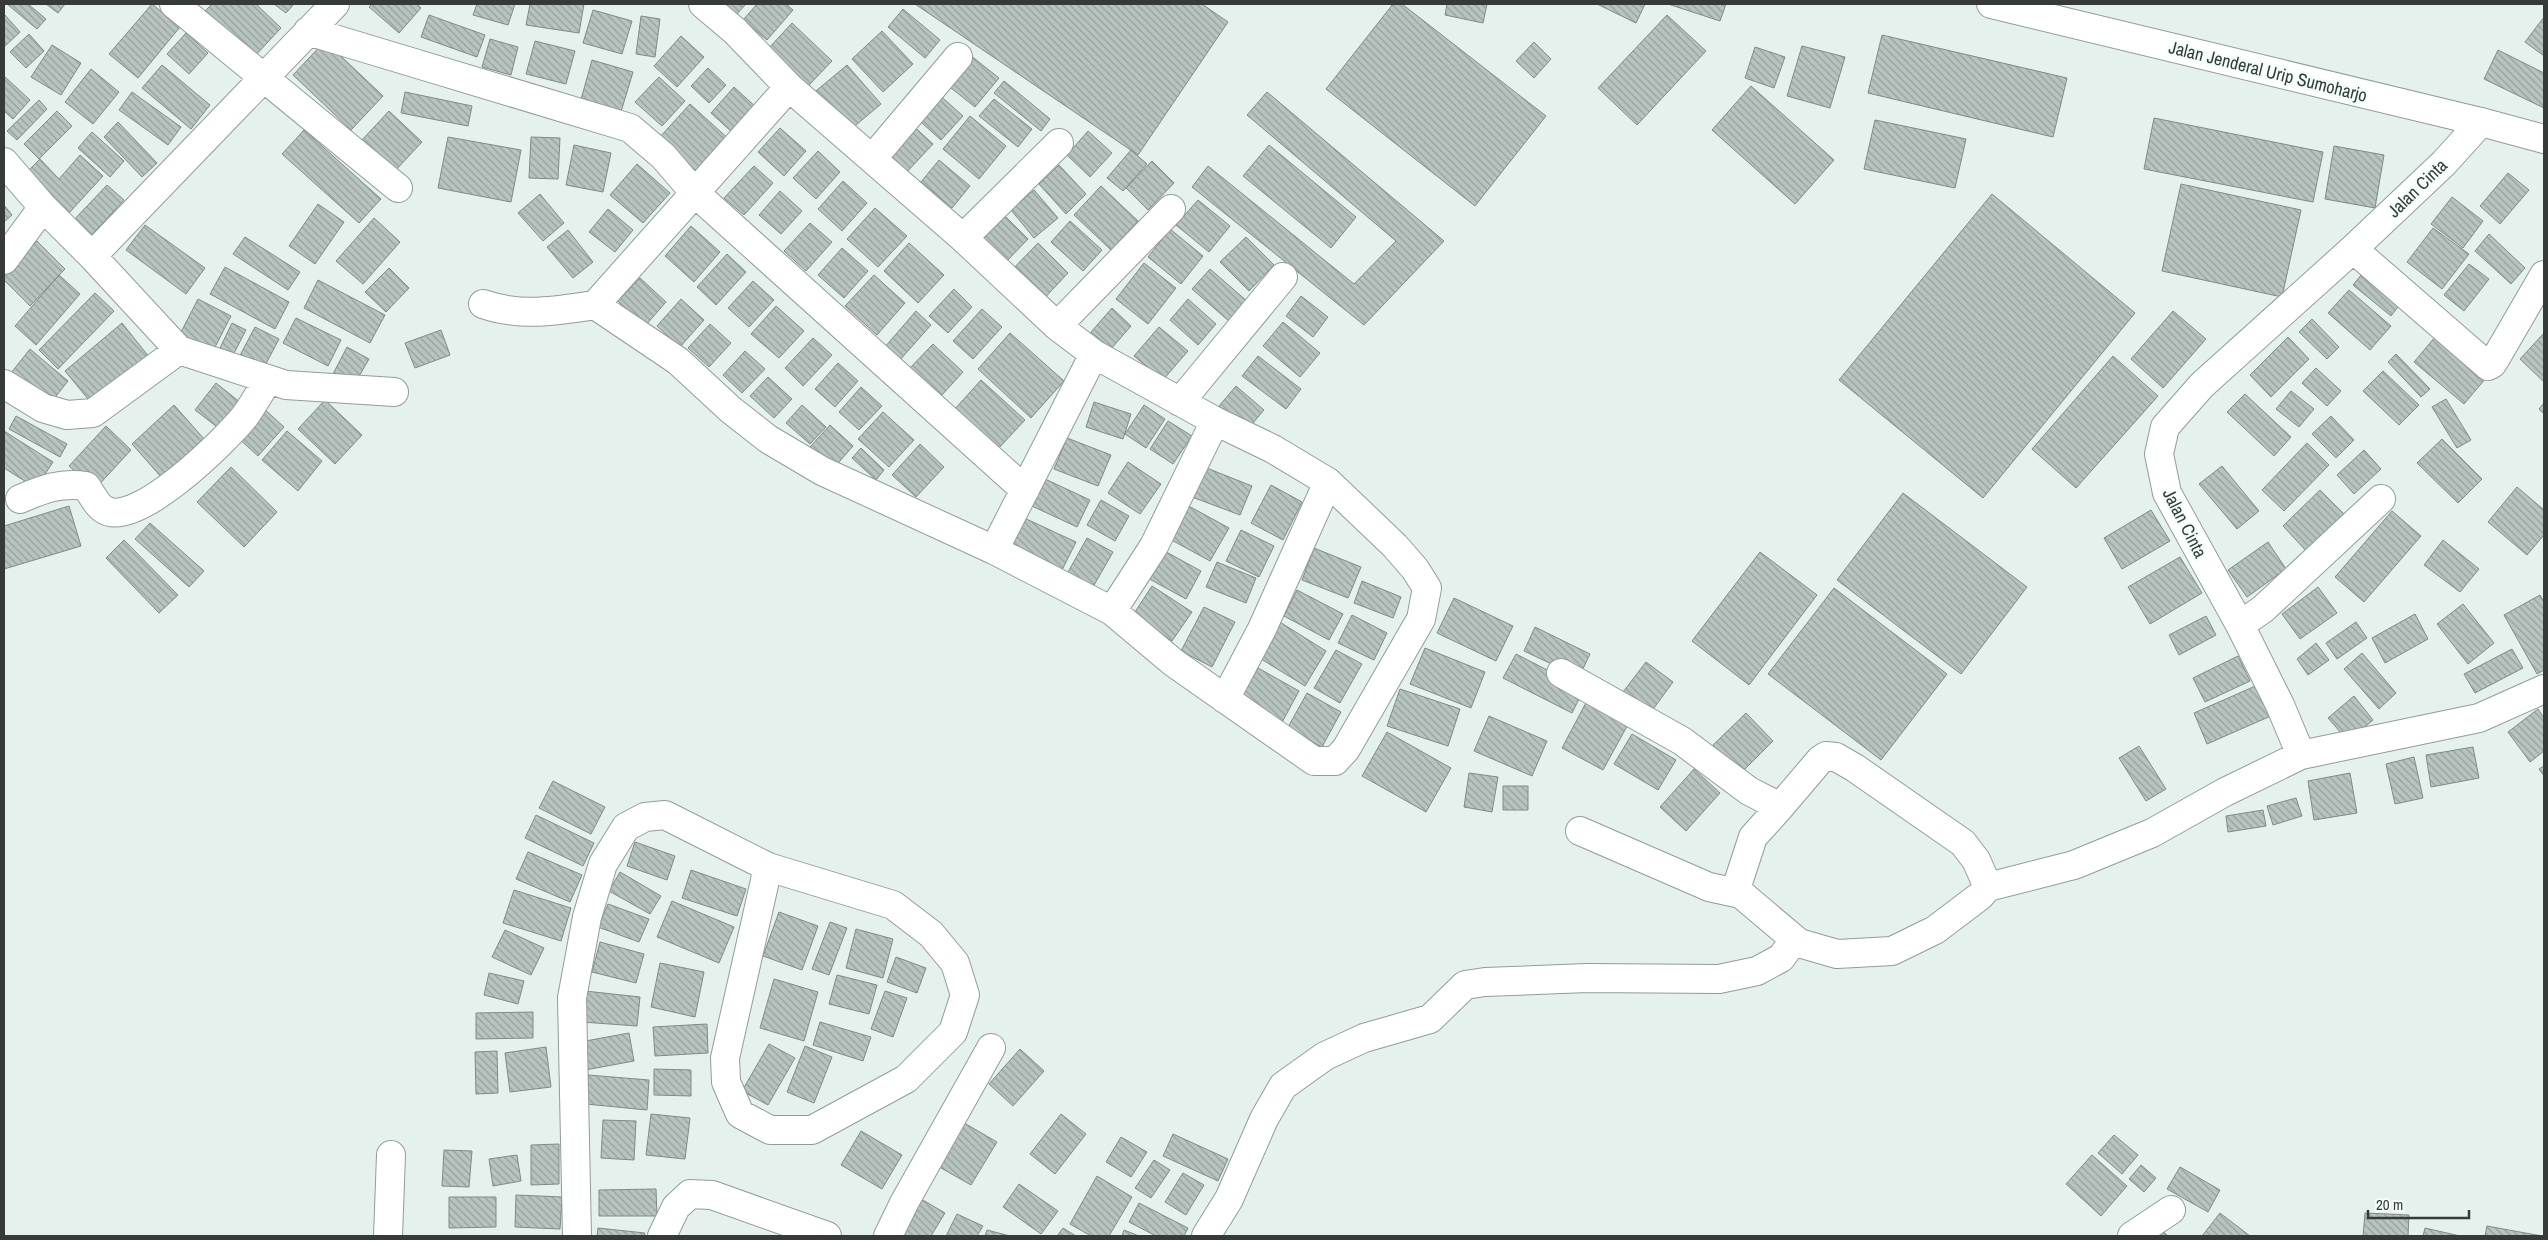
<svg xmlns="http://www.w3.org/2000/svg" width="2548" height="1240" viewBox="0 0 2548 1240" font-family="'Archivo Narrow',sans-serif">
	<style>
		.building { fill: url(#building-back-hatch); stroke: #808b87 }
		.lines { fill: none; stroke-linecap: round; stroke-linejoin: round }
		.minor-casing { stroke: #919d98; stroke-width: 30 }
		.trunk-casing { stroke: #919d98; stroke-width: 30 }
		.minor { stroke: #fff; stroke-width: 28 }
		.trunk { stroke: #fff; stroke-width: 28 }
		.labels { text-anchor: middle; dominant-baseline: central; stroke-width: 5; stroke-linejoin: round; paint-order: stroke }
		.street-label { font-size: 18px; fill: #363b39; stroke: #f1fef9 }
	</style>
	<defs>
		<pattern id="building-back-hatch" width="6" height="6" patternUnits="userSpaceOnUse" patternTransform="scale(1.25)"><rect width="6" height="6" fill="#b8c4bf"/><path d="M-1 5l2 2M0 0l6 6M5-1l2 2" fill="none" stroke="#96a09c"/></pattern>
	</defs>
	<rect width="100%" height="100%" fill="#e4f1ec"/>
	<path class="building" d="M7 4H28L46 19 37 29Z
		M46 4H65L58 13Z
		M152 4 180 27 138 78 109 54Z
		M212 4H256L281 28 253 58 204 12Z
		M274 4H294L286 13Z
		M372 4H417L421 8 399 33 369 7Z
		M477 4H515L508 25 473 15Z
		M530 4H584L579 33 526 25Z
		M721 4H746L735 16Z
		M757 4H786L793 10 767 40 743 20Z
		M915 4H1202L1228 22 1138 155Z
		M1393 4H1402L1546 116 1475 206 1326 89Z
		M1447 4H1487L1483 23 1445 15Z
		M1597 4H1645L1636 23Z
		M1668 4H1726L1720 21Z
		M903 9 940 40 925 58 888 27Z
		M593 10 632 21 622 54 583 43Z
		M4 14 20 32 4 47Z
		M429 15 485 35 477 57 421 37Z
		M1667 15 1706 51 1637 125 1598 88Z
		M641 16 660 19 655 57 636 54Z
		M2544 17V56L2525 42Z
		M792 23 832 61 807 87 767 50Z
		M882 31 913 64 883 92 852 59Z
		M186 33 208 53 189 74 167 54Z
		M29 34 44 51 26 68 10 52Z
		M1882 35 2067 78 2053 137 1868 93Z
		M681 36 704 57 677 87 654 66Z
		M490 39 518 47 511 75 482 67Z
		M325 41 383 96 351 130 293 75Z
		M535 41 575 51 566 84 526 74Z
		M1534 42 1551 59 1534 78 1516 61Z
		M52 45 81 63 61 95 31 77Z
		M1802 46 1845 57 1830 108 1787 96Z
		M1755 47 1785 57 1774 88 1745 78Z
		M2498 50 2544 73V108L2484 79Z
		M970 55 999 78 975 107 946 84Z
		M592 60 633 72 620 115 580 103Z
		M162 65 210 105 191 129 142 88Z
		M847 65 881 104 850 130 816 91Z
		M708 68 726 85 709 103 691 86Z
		M91 69 119 92 93 124 65 102Z
		M4 76 30 100 13 119 4 111Z
		M659 77 685 101 662 126 635 102Z
		M1004 81 1050 119 1041 131 994 93Z
		M1751 86 1834 160 1795 204 1712 130Z
		M734 87 757 108 734 134 711 113Z
		M935 91 963 116 941 140 913 115Z
		M132 92 181 127 168 145 119 110Z
		M405 92 472 106 468 126 401 113Z
		M1267 92 1444 241 1364 325 1192 187 1208 166 1354 284 1396 241 1247 115Z
		M994 99 1032 129 1018 147 979 116Z
		M39 100 47 109 17 140 7 131Z
		M690 104 732 142 701 176 659 138Z
		M57 111 72 126 39 159 24 144Z
		M389 111 422 142 394 172 361 141Z
		M970 116 1006 146 979 179 943 149Z
		M2154 118 2323 152 2313 202 2144 169Z
		M1875 120 1966 139 1955 188 1864 169Z
		M118 122 157 163 142 177 104 137Z
		M909 122 933 144 904 175 880 153Z
		M780 128 806 151 784 176 758 152Z
		M304 130 381 199 359 223 282 154Z
		M1088 131 1112 153 1090 177 1067 155Z
		M92 132 124 161 110 177 78 148Z
		M448 137 521 150 511 202 438 188Z
		M531 137 560 138 558 179 529 178Z
		M574 145 611 153 603 192 566 185Z
		M1269 145 1356 217 1331 248 1243 176Z
		M2334 146 2384 155 2375 208 2325 199Z
		M1131 150 1147 164 1123 191 1107 178Z
		M818 151 840 172 816 199 793 178Z
		M80 155 103 176 69 213 66 209 61 214 23 176 40 159 59 179Z
		M939 160 970 186 952 208 921 182Z
		M1152 161 1174 183 1148 210 1126 188Z
		M637 164 670 193 643 223 610 195Z
		M1059 165 1086 194 1066 214 1039 184Z
		M754 166 773 183 744 215 724 198Z
		M2508 173 2529 190 2500 224 2480 206Z
		M843 181 867 203 842 231 818 209Z
		M2181 184 2301 210 2282 297 2162 271Z
		M107 185 124 200 87 240 70 224Z
		M1101 186 1138 221 1111 250 1074 215Z
		M1034 190 1058 218 1034 238 1011 210Z
		M780 191 802 211 781 234 759 215Z
		M540 194 564 223 543 241 518 213Z
		M1992 194 2135 313 1983 498 1839 380Z
		M2452 197 2483 221 2463 248 2431 224Z
		M1198 200 1230 226 1209 252 1176 225Z
		M318 204 344 222 315 264 289 246Z
		M4 205 12 215 4 222Z
		M875 208 907 236 878 267 847 239Z
		M608 209 633 230 615 252 589 232Z
		M1004 215 1028 239 1003 265 979 240Z
		M374 218 400 242 363 284 336 261Z
		M1070 221 1102 250 1083 271 1051 242Z
		M810 223 832 242 806 271 784 251Z
		M145 225 205 268 186 294 126 250Z
		M691 226 720 252 694 282 665 256Z
		M2433 228 2469 254 2442 289 2407 262Z
		M1170 229 1203 256 1181 284 1148 257Z
		M568 230 593 262 573 278 547 247Z
		M2489 234 2525 268 2511 284 2475 251Z
		M245 237 300 272 288 290 233 254Z
		M1246 237 1274 265 1249 291 1220 262Z
		M37 241 65 269 30 306 4 280V275Z
		M909 243 944 275 918 303 884 271Z
		M1038 243 1068 273 1038 305 1007 275Z
		M842 248 868 271 844 298 818 275Z
		M727 254 746 272 716 305 697 287Z
		M1144 263 1176 288 1148 324 1116 299Z
		M2469 264 2489 279 2464 311 2444 295Z
		M225 267 289 302 275 329 210 294Z
		M389 268 409 288 386 312 365 292Z
		M1210 269 1248 302 1230 322 1192 289Z
		M2366 269 2404 299 2391 316 2353 285Z
		M59 275 80 294 36 345 15 326Z
		M874 275 905 303 877 335 845 306Z
		M640 278 666 302 645 326 618 301Z
		M318 280 385 315 370 343 304 308Z
		M753 281 774 300 749 327 728 308Z
		M954 289 972 307 948 333 929 316Z
		M2349 290 2391 326 2370 350 2328 313Z
		M95 293 114 311 58 369 39 350Z
		M1301 296 1328 317 1313 337 1286 316Z
		M198 299 231 316 212 353 179 336Z
		M681 299 704 320 680 347 657 326Z
		M1188 299 1216 324 1198 345 1170 320Z
		M776 306 804 331 779 358 751 334Z
		M1112 308 1131 326 1111 349 1091 332Z
		M982 309 1002 327 973 359 953 341Z
		M916 311 931 325 899 361 884 348Z
		M2173 311 2206 339 2163 388 2131 359Z
		M296 318 341 340 328 366 283 343Z
		M2312 319 2339 347 2327 359 2299 332Z
		M1283 322 1320 353 1300 377 1263 346Z
		M122 323 150 358 93 405 65 371Z
		M232 323 246 330 232 357 219 350Z
		M710 324 731 343 709 367 688 348Z
		M255 327 279 339 260 375 236 363Z
		M1159 327 1188 351 1163 380 1134 356Z
		M441 330 450 355 415 368 405 343Z
		M2441 330 2491 372 2464 404 2414 362Z
		M1010 333 1064 381 1031 418 978 369Z
		M2544 333V382L2520 359Z
		M2288 337 2309 359 2271 397 2250 375Z
		M813 338 832 355 803 386 785 368Z
		M933 344 963 372 941 396 910 368Z
		M347 347 369 359 354 385 333 374Z
		M30 349 68 381 49 405 11 373Z
		M745 351 765 369 742 393 723 375Z
		M2396 354 2430 389 2421 397 2388 362Z
		M1258 356 1301 389 1286 409 1242 376Z
		M2113 356 2158 396 2076 488 2032 449Z
		M838 363 858 381 835 407 815 389Z
		M2316 368 2341 391 2327 406 2302 383Z
		M2383 371 2419 405 2399 425 2363 391Z
		M768 377 792 399 774 418 750 396Z
		M981 380 1025 420 997 450 954 410Z
		M216 383 246 407 225 433 195 410Z
		M1236 386 1264 410 1247 430 1219 406Z
		M861 387 882 406 859 430 839 412Z
		M2291 391 2314 409 2299 427 2276 409Z
		M2245 394 2291 437 2274 456 2227 412Z
		M2446 399 2471 440 2457 448 2432 407Z
		M325 400 362 435 335 464 298 429Z
		M1094 402 1131 414 1123 439 1086 427Z
		M2544 403V414L2539 409Z
		M174 405 205 440 162 478 132 444Z
		M802 405 826 427 810 444 786 423Z
		M1144 405 1165 419 1146 448 1125 434Z
		M262 407 284 427 258 456 236 436Z
		M883 412 914 440 889 467 858 439Z
		M16 416 67 444 60 457 9 429Z
		M2331 416 2354 440 2336 458 2312 434Z
		M1168 421 1192 436 1173 464 1150 449Z
		M830 425 853 446 832 470 809 448Z
		M106 426 131 450 95 489 69 466Z
		M4 431 53 462 36 488 4 468Z
		M287 431 322 461 298 491 262 460Z
		M1067 438 1111 455 1098 486 1054 469Z
		M2442 439 2482 479 2458 503 2417 463Z
		M2307 443 2329 465 2284 511 2262 490Z
		M920 444 944 467 916 497 892 475Z
		M861 448 884 470 876 480 852 458Z
		M2364 450 2381 469 2354 494 2337 475Z
		M1128 462 1161 484 1140 514 1108 493Z
		M2222 466 2259 511 2237 529 2199 484Z
		M231 467 277 512 244 547 197 502Z
		M1204 467 1252 486 1240 515 1192 497Z
		M1045 479 1090 500 1077 527 1032 506Z
		M1271 485 1302 502 1283 540 1251 523Z
		M2517 487 2544 510V535L2527 555 2488 522Z
		M2320 490 2347 517 2309 554 2283 526Z
		M1903 493 2027 587 1961 674 1837 580Z
		M1101 500 1129 516 1115 541 1087 525Z
		M1185 504 1229 528 1210 561 1166 537Z
		M69 506 81 546 4 569V526Z
		M2151 510 2170 541 2122 569 2104 538Z
		M2392 511 2421 536 2364 602 2335 577Z
		M1022 517 1076 542 1061 572 1008 547Z
		M150 523 204 571 189 587 135 539Z
		M1241 530 1274 546 1259 577 1226 561Z
		M1087 538 1113 552 1093 587 1067 574Z
		M124 540 178 595 159 613 106 558Z
		M2443 540 2479 569 2460 592 2424 565Z
		M2268 542 2286 569 2247 597 2228 570Z
		M1159 548 1201 571 1186 599 1144 576Z
		M1314 548 1361 567 1348 598 1302 580Z
		M1760 552 1817 595 1749 685 1692 641Z
		M2180 557 2202 593 2150 624 2128 587Z
		M1217 562 1256 578 1246 603 1206 587Z
		M1362 581 1401 597 1393 618 1354 603Z
		M1152 586 1192 612 1172 641 1133 615Z
		M2318 587 2337 613 2300 639 2282 614Z
		M1834 588 1947 674 1881 760 1768 674Z
		M1297 590 1343 614 1329 640 1284 616Z
		M2540 595 2544 602V670L2537 674 2504 615Z
		M1454 598 1513 626 1496 661 1437 633Z
		M2463 604 2494 643 2468 664 2437 624Z
		M1204 607 1235 622 1212 667 1181 651Z
		M2415 614 2428 639 2385 663 2372 638Z
		M1352 615 1387 633 1374 660 1338 643Z
		M2206 616 2216 635 2179 655 2169 635Z
		M1275 619 1326 651 1305 686 1253 654Z
		M2356 622 2367 638 2337 659 2326 643Z
		M1535 627 1590 654 1579 677 1524 651Z
		M2316 643 2329 660 2308 675 2297 659Z
		M1425 648 1485 672 1471 708 1410 684Z
		M2512 649 2523 668 2475 693 2464 674Z
		M1336 650 1362 664 1340 703 1314 688Z
		M2362 653 2396 693 2379 709 2344 669Z
		M1516 654 1584 689 1572 713 1503 678Z
		M2238 656 2250 681 2205 702 2193 678Z
		M1646 662 1673 682 1651 712 1623 692Z
		M1258 668 1299 691 1280 726 1238 702Z
		M2260 684 2273 715 2207 744 2194 713Z
		M1400 689 1460 709 1448 746 1387 726Z
		M1307 693 1341 712 1322 747 1287 729Z
		M2354 696 2373 720 2348 741 2328 718Z
		M1589 697 1631 719 1603 770 1562 748Z
		M2538 709 2544 718V751L2530 762 2508 732Z
		M1746 713 1773 741 1739 775 1711 747Z
		M1489 716 1547 741 1532 776 1474 751Z
		M1387 732 1451 768 1426 812 1362 776Z
		M1632 734 1676 760 1658 790 1614 764Z
		M2139 746 2166 789 2146 801 2119 758Z
		M2473 747 2479 778 2431 787 2426 755Z
		M2414 757 2423 798 2395 804 2386 764Z
		M2544 766V776L2539 769Z
		M1694 769 1720 793 1686 831 1660 807Z
		M1469 773 1498 777 1492 812 1464 807Z
		M2350 773 2357 813 2314 820 2308 781Z
		M553 781 605 807 591 834 539 808Z
		M1503 786H1528V810H1503Z
		M2296 798 2302 816 2273 825 2267 806Z
		M2263 810 2266 826 2228 832 2226 816Z
		M536 815 594 843 583 866 525 838Z
		M635 842 675 856 667 880 627 866Z
		M528 852 582 875 570 902 516 879Z
		M691 870 746 889 737 916 682 898Z
		M620 872 661 896 650 914 609 891Z
		M514 890 571 908 561 941 503 923Z
		M672 901 734 927 719 963 657 937Z
		M608 904 649 919 639 942 598 927Z
		M779 912 818 926 802 970 763 956Z
		M830 922 847 928 829 975 812 969Z
		M856 929 893 939 883 978 846 968Z
		M505 930 544 948 531 975 492 957Z
		M600 942 644 954 636 983 592 972Z
		M896 957 926 968 917 993 887 982Z
		M660 963 704 972 695 1017 651 1007Z
		M489 973 524 981 518 1004 484 995Z
		M837 975 877 985 869 1014 829 1004Z
		M774 979 818 992 804 1041 760 1028Z
		M585 991 640 997 637 1026 582 1022Z
		M885 991 907 998 893 1037 871 1029Z
		M533 1012V1038L476 1039V1013Z
		M820 1022 871 1037 863 1061 813 1045Z
		M707 1024 708 1053 655 1056 653 1027Z
		M629 1033 634 1061 585 1070 580 1042Z
		M769 1044 795 1058 768 1105 742 1091Z
		M805 1046 832 1057 814 1103 787 1092Z
		M546 1047 551 1087 510 1092 505 1053Z
		M1020 1049 1044 1071 1013 1106 989 1084Z
		M497 1051 498 1093 476 1094 475 1052Z
		M654 1069 691 1070V1096L654 1095Z
		M588 1075 649 1080 647 1110 586 1104Z
		M651 1114 690 1118 685 1159 646 1155Z
		M1061 1114 1086 1134 1055 1174 1030 1154Z
		M603 1120 636 1121 634 1160 601 1158Z
		M959 1120 997 1142 971 1185 934 1164Z
		M861 1131 902 1155 882 1189 841 1165Z
		M1173 1134 1228 1159 1218 1181 1163 1156Z
		M2114 1135 2138 1155 2122 1174 2098 1153Z
		M1121 1137 1147 1152 1131 1177 1106 1162Z
		M559 1144V1184L531 1185V1145Z
		M444 1150 472 1151 469 1187 442 1186Z
		M517 1155 521 1181 493 1186 489 1159Z
		M2092 1155 2127 1186 2101 1216 2066 1184Z
		M1154 1160 1170 1170 1151 1198 1135 1188Z
		M2141 1165 2156 1178 2144 1192 2129 1179Z
		M2180 1167 2220 1190 2208 1212 2167 1189Z
		M1183 1173 1204 1185 1186 1215 1165 1202Z
		M1097 1176 1132 1197 1109 1236H1091L1070 1224Z
		M1019 1184 1058 1211 1041 1234 1003 1207Z
		M656 1189 657 1216H599V1190Z
		M516 1195 562 1197 560 1229 515 1227Z
		M916 1196 945 1213 931 1236H892Z
		M449 1197H496V1227L449 1228Z
		M1139 1203 1188 1228 1184 1236H1156L1129 1222Z
		M2220 1213 2250 1236H2202Z
		M2365 1213 2409 1215 2408 1236H2363Z
		M957 1214 983 1226 977 1236H946Z
		M2155 1224 2168 1236H2143Z
		M2487 1226 2542 1236H2485Z
		M598 1228 645 1233 644 1236H597Z
		M1063 1228 1076 1236H1057Z
		M2425 1228 2460 1236H2423Z
		M987 1230 1010 1236H985Z
		M1124 1230 1139 1236H1122Z"/>
	<g class="lines">
		<defs>
			<path id="minor" d="M174 4 398 188
				M308 31 630 128 663 156 694 192 1025 490
				M2481 122 2444 163 2353 249 2202 385 2165 427 2159 454 2167 493 2240 625 2280 705 2301 755 2479 718 2544 689
				M872 159 958 57
				M4 162 43 207
				M963 238 1059 143
				M2353 249 2488 366 2492 364 2497 356 2544 275
				M92 256 179 350 286 385 394 392
				M4 260 43 207 92 256 335 4
				M483 304C520 317 557 311 595 305L678 361 731 410 768 439 822 471 994 550 1112 611 1174 663 1314 761H1335L1346 749 1421 619 1427 588 1415 569 1395 546 1328 482 1273 449 1215 421 1094 354 1057 326 963 238 789 87 735 31 703 4
				M595 305 789 87
				M1057 326 1171 209
				M4 384 43 408 67 415 93 413 179 350
				M1180 402 1283 277
				M20 499C43 489 61 482 86 486 91 493 97 506 105 510 136 529 226 440 245 416 253 405 260 392 268 380
				M994 550 1094 354
				M1112 611 1154 546 1215 421
				M2240 625 2263 609 2381 499
				M1561 673 1682 741 1749 791 1780 807 1820 760 1826 756 1836 757 1855 768 1963 843 1976 860 1988 887
				M1225 699 1262 629 1328 482
				M1580 831 1709 887 1741 894 1799 943 1837 954 1892 951 1935 930 1980 896 1988 887 2074 865 2152 833 2225 792 2301 755
				M1735 892 1753 837 1780 807
				M388 1236 391 1155
				M577 1236 572 998 587 917 603 864 626 827 645 817 665 815 768 867 893 905 931 934 955 963 965 995 953 1032 906 1079 812 1130H770L740 1114 726 1082 725 1058 768 867
				M662 1236 676 1207 690 1194 712 1195 827 1236
				M888 1236 904 1203 991 1048
				M1206 1236 1229 1199 1264 1119 1283 1086 1325 1056 1364 1038 1430 1019 1465 985 1485 982 1587 978 1719 979 1757 971 1781 958 1789 947 1799 943
				M2132 1236 2171 1210"/>
			<path id="trunk" d="M1991 4 2481 122 2544 139"/>
		</defs>
		<use href="#minor" class="minor-casing"/>
		<use href="#trunk" class="trunk-casing"/>
		<use href="#minor" class="minor"/>
		<use href="#trunk" class="trunk"/>
	</g>
	<g class="labels">
		<g class="street-label">
			<text transform="translate(2268 71) rotate(14)">Jalan Jenderal Urip Sumoharjo</text>
			<text transform="translate(2417 188) rotate(-44)">Jalan Cinta</text>
			<text transform="translate(2185 523) rotate(63)">Jalan Cinta</text>
		</g>
	</g>
	<rect width="2548" height="1240" fill="none" stroke="#363b39" stroke-width="10"/>
	<path d="M2368 1210v8h101v-8" fill="none" stroke="#363b39" stroke-width="2.5"/>
	<text x="2376" y="1210" font-size="15" fill="#363b39" stroke="#f1fef9" stroke-width="4" paint-order="stroke">20 m</text>
</svg>
